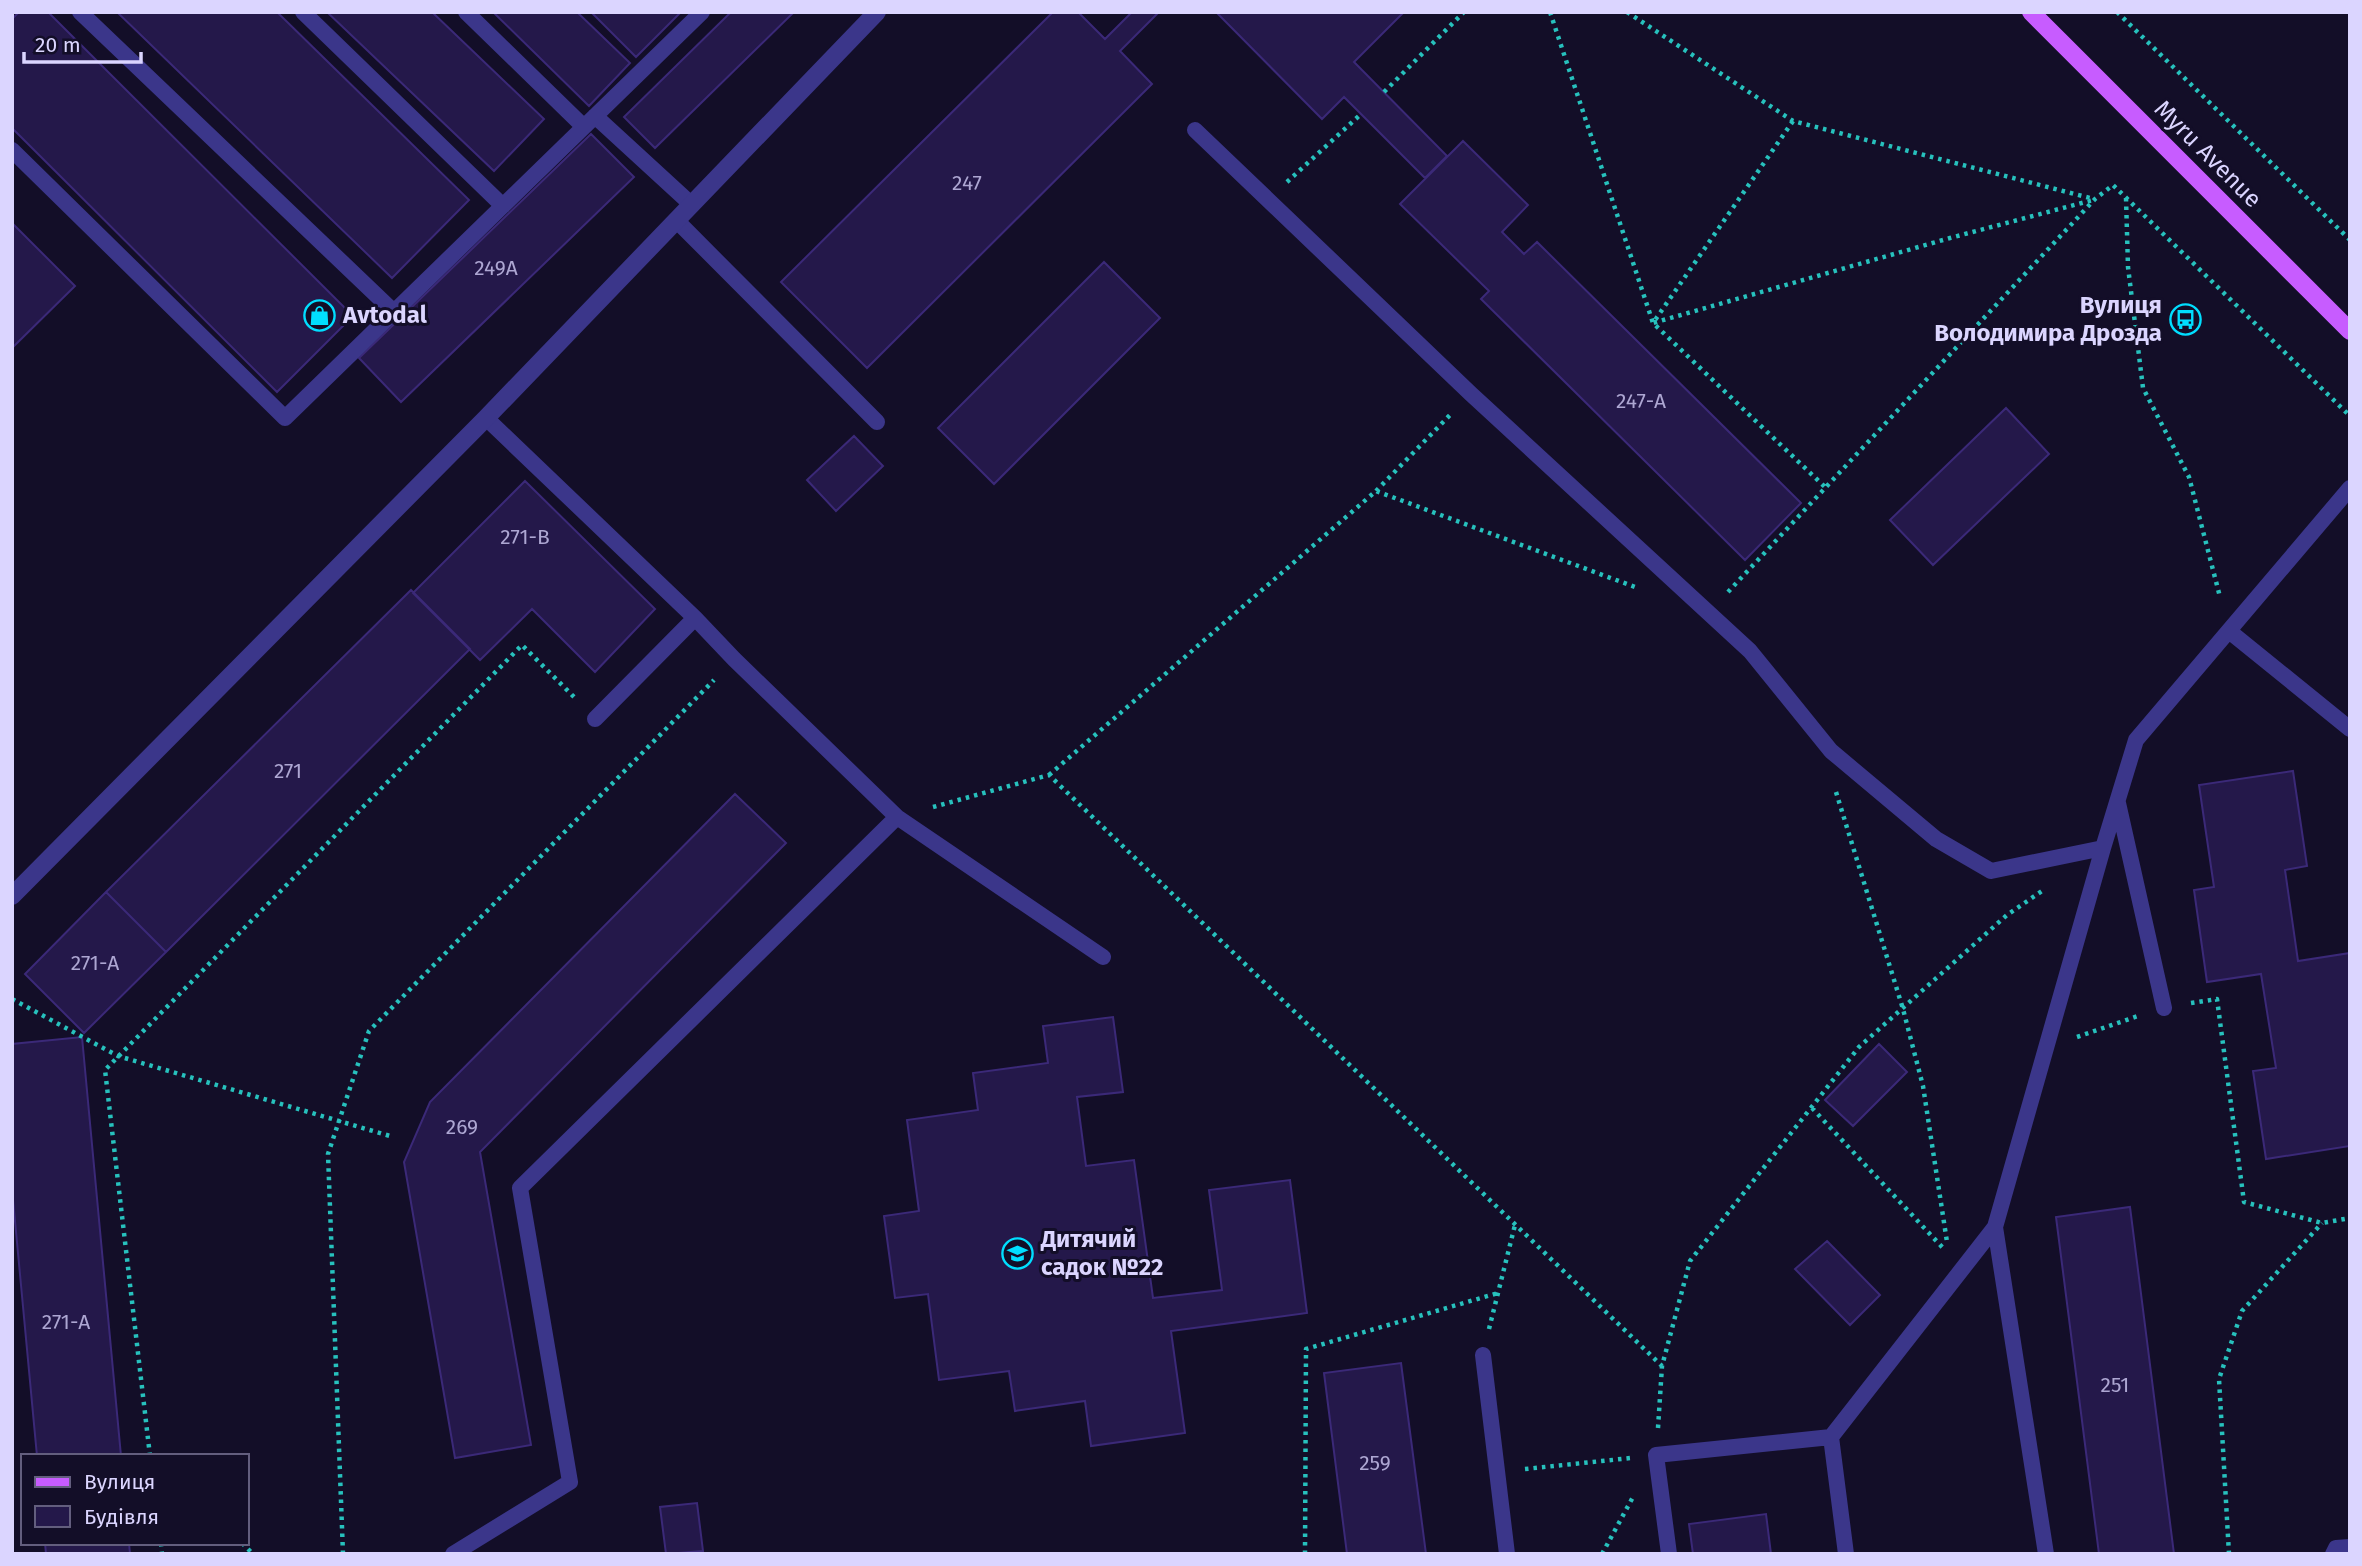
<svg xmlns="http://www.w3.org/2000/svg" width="2362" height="1566" viewBox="0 0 2362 1566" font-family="'Fira Sans',sans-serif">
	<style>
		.building { fill: #24184a; stroke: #3b2978; stroke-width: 2 }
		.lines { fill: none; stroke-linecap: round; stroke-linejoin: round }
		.path { stroke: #27c1bd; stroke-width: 4.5; stroke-dasharray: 3.5 5; stroke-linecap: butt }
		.service { stroke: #3b368a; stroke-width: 16 }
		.minor { stroke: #3b368a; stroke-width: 18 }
		.primary { stroke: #c75cff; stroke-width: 18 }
		.labels { text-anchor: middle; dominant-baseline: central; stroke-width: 6; stroke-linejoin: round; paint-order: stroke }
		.number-label { font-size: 21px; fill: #ada6d2 }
		.street-label { font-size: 24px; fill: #dbd5ff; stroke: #130e28 }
		.poi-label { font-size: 24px; font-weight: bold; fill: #dbd5ff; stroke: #130e28; text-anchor: start }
	</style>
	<rect width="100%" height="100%" fill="#130e28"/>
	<path class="building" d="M19 12H48L353 316 277 392 12 128V19Z
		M117 12H277L469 200 392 278Z
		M327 12H432L544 119 494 171Z
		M493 12H577L630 63 589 106Z
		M591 12H681L636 57Z
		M731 12H794L655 148 624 117Z
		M1053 12H1078L1105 39 1132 12H1159L1120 51 1152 84 867 368 781 282Z
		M1216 12H1404L1354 62 1447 156 1425 178 1344 97 1322 119Z
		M591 134 634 177 401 402 359 358Z
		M1463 141 1528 205 1502 232 1524 254 1537 242 1801 503 1745 560 1481 299 1489 291 1400 204Z
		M12 223 75 286 12 348Z
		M1104 262 1160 318 994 484 938 428Z
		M2006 408 2049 454 1933 565 1890 520Z
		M854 436 883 466 836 511 807 480Z
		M525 481 655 609 595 672 532 609 480 660 413 593Z
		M411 590 470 649 166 952 106 892Z
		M2293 771 2307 866 2285 870 2298 961 2350 953V1146L2266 1159 2253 1071 2276 1068 2261 974 2207 982 2194 890 2214 887 2199 785Z
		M735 794 786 843 480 1152 531 1445 455 1458 404 1162 430 1102Z
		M106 892 166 952 84 1033 25 974Z
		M1113 1017 1123 1092 1077 1097 1086 1166 1134 1160 1153 1298 1222 1290 1209 1190 1290 1180 1307 1313 1171 1331 1185 1433 1091 1446 1085 1401 1015 1411 1009 1371 939 1380 928 1294 895 1298 884 1216 919 1211 907 1120 978 1110 973 1073 1048 1063 1043 1026Z
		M82 1037 121 1456H37L12 1189V1044Z
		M1879 1044 1907 1072 1853 1126 1825 1100Z
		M2130 1207 2174 1554H2099L2056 1217Z
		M1827 1241 1880 1295 1850 1325 1795 1269Z
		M1401 1363 1426 1554H1347L1324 1373Z
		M697 1503 703 1551 666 1554 660 1507Z
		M1766 1514 1771 1554H1693L1689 1524Z
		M45 1543H129L130 1554H46Z"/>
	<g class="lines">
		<path class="path" d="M1550 12 1653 323 1826 488
			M1627 12 1793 121 2094 199
			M2117 12 2350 240
			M1384 92 1464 12
			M1793 121 1653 323 1950 238 2093 200
			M1287 182 1361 114
			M2126 198 2128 267 2143 388 2189 477 2220 597
			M1376 491 1451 414
			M1728 592 2095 199 2113 185 2350 416
			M1049 775 1376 491 1635 587
			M1836 792 1903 1009 1923 1086 1947 1242
			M933 807 1049 775 1662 1366
			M12 999 118 1056 390 1136
			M2191 1003 2217 999 2244 1202 2322 1223 2350 1218
			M2077 1037 2138 1016
			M1812 1108 1943 1248
			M1489 1329 1515 1225
			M1658 1428 1662 1366 1690 1261 1859 1047 2007 915 2042 891
			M150 1456 105 1070 522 645 576 699
			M1525 1469 1631 1458
			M161 1543 162 1554
			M242 1543 253 1554
			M343 1554 328 1154 369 1031 714 680
			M1305 1554 1306 1349 1498 1293
			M1602 1554 1633 1497
			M2229 1554 2219 1379 2242 1311 2322 1223"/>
		<path class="service" d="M80 12 394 312
			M303 12 503 206
			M466 12 584 127
			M595 116 692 205
			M1195 130 1471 394 1750 651 1831 751 1936 839 1991 871 2103 848
			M12 150 285 418 702 12
			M677 221 877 422
			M2229 631 2350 729
			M595 719 695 618
			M2118 803 2164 1008
			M897 817 1103 957
			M1483 1355 1507 1554
			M453 1554 570 1482 520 1188 897 817 734 659 695 618 486 418
			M1669 1554 1656 1455 1831 1437
			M1846 1554 1831 1437 1995 1227
			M2046 1554 1995 1227 2103 848 2136 740 2350 488
			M2333 1554 2336 1548 2350 1547"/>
		<path class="minor" d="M12 896 486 418 877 12"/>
		<path class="primary" d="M2031 12 2350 331"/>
	</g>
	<defs>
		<symbol id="shop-ring" viewBox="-11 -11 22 22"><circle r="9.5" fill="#130e28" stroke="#01deff" stroke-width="1.5"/><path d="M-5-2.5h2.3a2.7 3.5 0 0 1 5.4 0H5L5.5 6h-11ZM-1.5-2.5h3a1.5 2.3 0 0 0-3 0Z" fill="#01deff"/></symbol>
		<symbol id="bus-ring" viewBox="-11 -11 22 22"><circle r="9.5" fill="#130e28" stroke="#01deff" stroke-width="1.5"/><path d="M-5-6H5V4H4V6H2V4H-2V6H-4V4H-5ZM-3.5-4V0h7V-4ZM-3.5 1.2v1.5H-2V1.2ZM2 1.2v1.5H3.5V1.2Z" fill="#01deff"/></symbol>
		<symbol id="school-ring" viewBox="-11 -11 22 22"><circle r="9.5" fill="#130e28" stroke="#01deff" stroke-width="1.5"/><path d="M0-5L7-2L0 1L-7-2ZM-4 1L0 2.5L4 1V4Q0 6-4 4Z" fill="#01deff"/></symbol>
	</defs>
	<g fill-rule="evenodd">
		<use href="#shop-ring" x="302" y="298" width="35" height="35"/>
		<use href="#bus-ring" x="2168" y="302" width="35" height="35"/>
		<use href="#school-ring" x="1000" y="1236" width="35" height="35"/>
	</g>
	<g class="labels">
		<g class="number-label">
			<text x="967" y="183">247</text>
			<text x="496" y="268">249А</text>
			<text x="1641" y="401">247-А</text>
			<text x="525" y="537">271-В</text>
			<text x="288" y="771">271</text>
			<text x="95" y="963">271-А</text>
			<text x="462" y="1127">269</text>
			<text x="66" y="1322">271-А</text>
			<text x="2115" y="1385">251</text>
			<text x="1375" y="1463">259</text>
		</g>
		<g class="street-label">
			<text transform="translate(2208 154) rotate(45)">Myru Avenue</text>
		</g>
		<g class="poi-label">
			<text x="2162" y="305" text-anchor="end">Вулиця<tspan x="2162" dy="28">Володимира Дрозда</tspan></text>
			<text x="343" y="315">Avtodal</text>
			<text x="1041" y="1239">Дитячий<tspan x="1041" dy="28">садок №22</tspan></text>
		</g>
	</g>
	<rect width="2362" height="1566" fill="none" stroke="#dbd5ff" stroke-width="28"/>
	<rect x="21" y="1454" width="228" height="91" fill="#130e28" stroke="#635e7e" stroke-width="2"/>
	<rect x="35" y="1477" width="35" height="10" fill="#c75cff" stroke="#635e7e" stroke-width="2"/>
	<text x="84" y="1489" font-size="21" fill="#dbd5ff">Вулиця</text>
	<rect x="35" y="1506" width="35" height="21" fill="#24184a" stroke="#635e7e" stroke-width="2"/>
	<text x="84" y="1524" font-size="21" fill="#dbd5ff">Будівля</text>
	<path d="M24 52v10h117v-10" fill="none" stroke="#dbd5ff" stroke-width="3.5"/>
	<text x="35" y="52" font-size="21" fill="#dbd5ff" stroke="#130e28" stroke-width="5" paint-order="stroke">20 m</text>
</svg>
